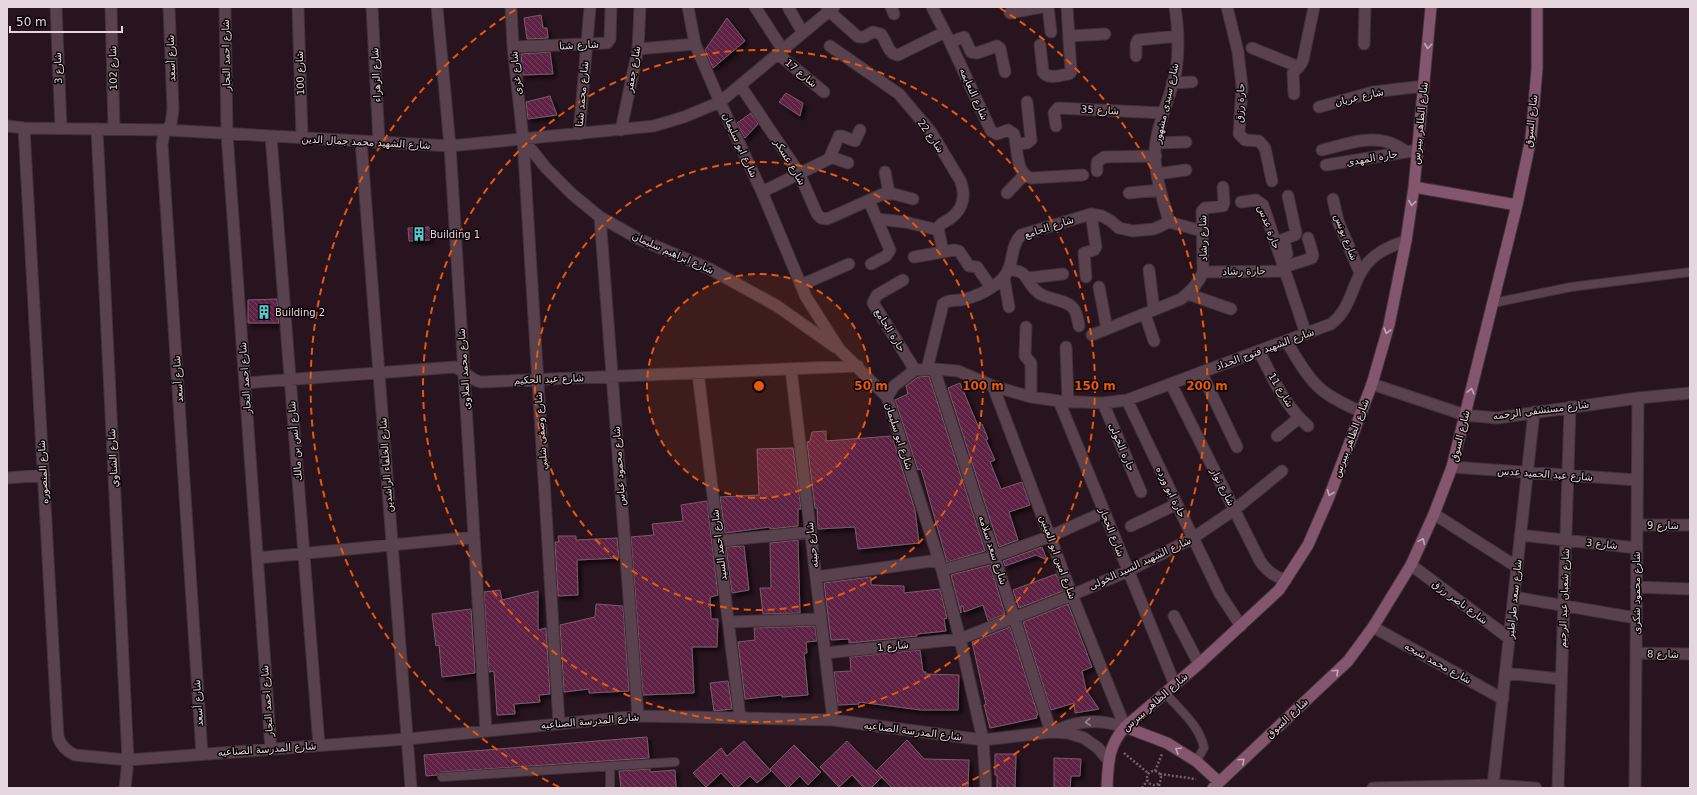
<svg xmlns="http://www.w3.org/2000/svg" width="1697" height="795" viewBox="0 0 1697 795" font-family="'DejaVu Sans','Noto Sans Arabic',sans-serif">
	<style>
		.building { fill: url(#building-back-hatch); stroke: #765d69; filter: url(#shadow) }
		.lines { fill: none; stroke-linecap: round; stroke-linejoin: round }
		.service-casing { stroke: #3f3137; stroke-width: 10 }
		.minor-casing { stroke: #3f3137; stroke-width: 13 }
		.secondary-casing { stroke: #3f3137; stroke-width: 13 }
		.path { stroke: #73616a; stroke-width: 2.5; stroke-dasharray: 2 2; stroke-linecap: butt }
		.service { stroke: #59424d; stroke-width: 8 }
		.minor { stroke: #59424d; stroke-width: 11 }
		.secondary { stroke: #84566e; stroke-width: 11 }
		.oneway { stroke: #c2a9b6 }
		.oneway2 { stroke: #98858d }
		.ring { fill: none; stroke: #e8590c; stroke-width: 2; stroke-dasharray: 7 5 }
		.labels { text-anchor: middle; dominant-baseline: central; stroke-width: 3; stroke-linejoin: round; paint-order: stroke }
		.street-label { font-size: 10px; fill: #e4d6dc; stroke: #0c0407 }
		.poi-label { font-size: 10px; fill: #e4d6dc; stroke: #0c0407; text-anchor: start }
		.centre { fill: #e8590c; stroke: #0c0407; stroke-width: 2 }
		.ring-label { font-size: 12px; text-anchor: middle; font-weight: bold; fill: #e8590c; stroke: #0c0407; stroke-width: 3; stroke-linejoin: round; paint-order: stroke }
	</style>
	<defs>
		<pattern id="building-back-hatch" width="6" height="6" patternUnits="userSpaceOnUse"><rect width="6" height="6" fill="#5e2244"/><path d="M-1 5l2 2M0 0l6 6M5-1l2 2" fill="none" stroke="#75415e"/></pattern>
		<filter id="shadow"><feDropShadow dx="3.5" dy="3.5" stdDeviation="2" flood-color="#0009"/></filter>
	</defs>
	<rect width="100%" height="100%" fill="#28141f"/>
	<path class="building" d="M541 15 543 28H547L548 38 527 39 524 18Z
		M727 18 745 41 713 68 705 50Z
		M550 52 553 74 523 75 521 54Z
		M786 93 803 103 800 116 779 102Z
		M550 96 557 115 528 119 526 102Z
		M751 113 758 124 745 138 737 123Z
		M429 227 430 240 409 241 408 228Z
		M277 299 279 323H248V300Z
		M929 376 985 551 947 562 921 469 918 470 895 400 908 394 906 386 918 377Z
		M960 383 978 426 982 424 988 439 986 440 995 460 990 462 1001 489 1022 482 1030 505 1009 512 1018 540 999 547 948 388Z
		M826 431V441L892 436 915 510 919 543 858 549 855 527 818 529 817 508H815L807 442 810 441 812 432Z
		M793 448 801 509H798V526L770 529V527L725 533 720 497 759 495 757 449Z
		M707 501 718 595 710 597 711 619H718L717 647H692L694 693 643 695 631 537 654 535 652 524 683 521 681 505Z
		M558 536H576V540L617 538 619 558 577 560 578 595 558 596 555 542H559Z
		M798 540 800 613 763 614 760 588H771L770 543Z
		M744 546 749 590 732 593 726 547Z
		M1042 547 1047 560 1036 555 1005 566 1003 561Z
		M990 565 1005 614 988 621 983 605 964 612 963 606H961V613L951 575Z
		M1056 574 1063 591 1019 608 1013 590Z
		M871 577V585L904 586V593L940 589 947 618 944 619 946 631 917 634V636L849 643V639L831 640 824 583Z
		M500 590 502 600 538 591V630L546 628 550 694 539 695 540 702 514 704 515 714 497 715 494 671 489 672 484 592Z
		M596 604 623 606 629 691 589 693V689L564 692 560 625 595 617Z
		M1068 604 1092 667 1082 671 1086 690 1099 709 1075 713 1074 703 1051 710 1023 622Z
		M471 609 475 673 442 677 439 645 436 646 432 614Z
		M815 626 817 641 806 642 807 653H804L808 695 782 697V695L745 699 738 642 755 640 754 628Z
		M1010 627 1038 715H1036L1037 718 990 728 984 705 986 704 972 642Z
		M920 650 923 672H926L925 674 959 675 958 710H921L859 702V704L838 705 834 672 851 671 850 657Z
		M728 681 732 709 714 711 710 683Z
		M647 737 649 758 442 772 437 775 426 776 424 755Z
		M907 740 924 759 969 760 968 788H892L876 771Z
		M744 741 771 771 757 783 750 776 737 788H735L721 773 706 787 693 773 721 748 727 756Z
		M847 741 882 777 871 788H864L852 775 839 787 820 767Z
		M794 745 821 772 808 785 800 776 788 788 770 769Z
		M995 754H1016L1015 788H997V775H995Z
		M1054 758 1081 759 1080 776H1071L1070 788H1054Z
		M650 769V772L675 770 676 788H621L619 771Z"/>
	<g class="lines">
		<defs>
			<path id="service" d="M1493 303 1571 287 1690 272
				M1165 693C1179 709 1200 726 1204 748L1196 761
				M610 766V788
				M442 777 675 762"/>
			<path id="minor" d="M56 7 61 128
				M111 7 114 129
				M169 7 173 109 171 124 164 134 162 144 202 754
				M225 7 227 134 271 749
				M298 7 302 138
				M372 7 379 142
				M437 7 450 146 486 731
				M511 7 513 47 523 139 559 724
				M688 7 695 44 720 102 762 192 806 297 839 349 887 397 942 570 960 639 983 740 986 788
				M755 7 783 50
				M788 7 803 33
				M827 7 829 11 858 37H864L873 32 881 34C887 42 888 54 898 55L945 32
				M891 7 894 14
				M932 7 950 42 991 131 997 134 1008 130 1014 134C1018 147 1015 174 1031 178L1083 175
				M1048 7 1051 32
				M1227 7 1238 52 1242 86 1239 134 1245 140 1259 141 1265 148 1272 181
				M1010 13 1042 7
				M1069 36 1105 34
				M950 42 964 37 971 52 977 53 997 46 1000 48 1005 72
				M1364 44 1365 7
				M1040 45 1043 72C1048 80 1061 75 1069 74L1071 72 1067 7
				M830 46 899 94 931 132 960 180C966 194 964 208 951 218 946 222 941 222 938 228L943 252
				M513 47 607 43 610 39 611 7
				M1252 48 1299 67
				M638 49 695 44
				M778 54 824 92
				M1136 56V44L1138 40 1178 36
				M1172 83 1192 82
				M740 85 799 173 817 214 821 218 827 219 883 194H894L913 199
				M1294 94 1293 73 1301 64 1303 60 1314 7
				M1319 107 1373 92 1424 86
				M7 126 24 128 167 130 450 146 654 126 684 117 720 102 834 7
				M1056 126 1054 113 1058 108 1162 113
				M24 128 58 737C61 746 66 751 75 755L128 760 407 739 638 716 833 720 983 740 1051 732 1068 733 1084 738 1098 748 1109 761
				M97 129 128 760 125 788
				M621 130 638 49 640 7
				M579 134 590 7
				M271 136 319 745
				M523 139 546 168 572 194 600 217 639 239 710 269 777 306 835 347
				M361 141 411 788
				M1157 143 1186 142
				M1016 144 1027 143 1031 140 1027 102
				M1322 150C1343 145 1371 134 1393 144 1398 146 1402 149 1407 152
				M831 157 848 163
				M1326 165 1418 150
				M1097 171V162L1104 157 1156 156
				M885 172 889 193
				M1157 174 1186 170
				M762 192 829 159 839 136H842L855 141 860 130
				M1007 193 1024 175
				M1129 193 1160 190
				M1333 199 1338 221 1360 273
				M869 201 890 250 886 256 871 264
				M1241 202 1256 200 1263 205 1306 334
				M600 217 638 716
				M877 219 905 222 938 230
				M1169 222C1163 199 1154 174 1155 150 1157 122 1171 97 1176 71 1179 51 1178 26 1175 7
				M914 257 954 250 959 251 969 266 977 267 991 287
				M1281 258 1286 256 1287 254 1284 239 1295 235 1296 233 1288 196
				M1284 267 1312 258 1313 255 1308 238
				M1008 270C1030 269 1025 284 1039 293 1048 300 1066 299 1073 308 1077 313 1078 320 1079 326
				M1149 270 1154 310
				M1203 272 1285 271
				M1086 277 1084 253 1094 250 1096 247 1091 214
				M1004 278 1009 307
				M1028 278 1063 274
				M903 280 877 295 873 303 915 370
				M801 285 849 264
				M1099 287 1107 329
				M1188 294 1231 309
				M1145 314 1154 341
				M1026 327 1025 356 1031 363V397
				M1092 335 1181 299C1190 292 1199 283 1203 272L1202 211 1205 208 1223 206 1224 203 1223 187
				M1286 341C1297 358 1307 378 1323 391 1335 400 1348 406 1362 412
				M1066 347 1068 402
				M1259 351C1272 377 1285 406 1308 426
				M791 369 833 720
				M927 369 943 304C949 299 955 301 961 300 976 297 993 289 1003 278 1015 266 1009 247 1021 235L1091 214 1102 216 1111 221 1119 228 1133 231 1154 229 1169 222 1202 231
				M934 369 1051 732
				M1201 372 1237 447
				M698 373 740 718
				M245 383 455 367C465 371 470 380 481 382L858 366
				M1171 384 1260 561C1267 571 1274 577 1286 580
				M1372 384 1465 415 1497 418 1638 398 1690 393
				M993 386 1072 595 1125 727
				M887 397 894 386 915 370 934 369 958 371 993 386 1031 397 1059 401 1103 403 1127 400 1331 324C1349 310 1350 293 1360 274 1370 255 1387 247 1406 241
				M1127 400 1220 594 1241 626
				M1059 401 1175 685
				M1103 403 1141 492
				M1277 436 1299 418
				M1452 467 1637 480
				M7 478 44 475
				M1434 514 1517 567
				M1637 525H1690
				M1131 526 1177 504
				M1520 535 1637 548
				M719 541 810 532
				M257 558 474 537
				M1411 565 1509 638
				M942 570 995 556 1051 536 1104 512
				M816 577 939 560
				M1636 587 1690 589
				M1514 597 1636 618
				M1174 616 1199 664
				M729 622 821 619
				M1373 627 1503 699
				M825 653 960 639 1072 595 1128 571 1193 538 1234 510 1282 471
				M1636 653 1690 654
				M1505 673 1561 679
				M1056 730C1081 720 1100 719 1125 727
				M1493 785 1534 412
				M1373 788 1493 785 1536 788
				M1558 788 1570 407
				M1635 788 1638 398"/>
			<path id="secondary" d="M1414 187 1517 205
				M1125 727 1167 743 1196 761 1219 782
				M1107 788C1108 763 1108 746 1125 727L1199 664 1279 590 1308 545 1329 497 1372 384 1389 325 1406 241 1414 187 1431 7
				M1213 788 1348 661 1373 627 1411 565 1434 514 1452 467 1517 205 1531 138 1537 69V7"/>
		</defs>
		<use href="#service" class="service-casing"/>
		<use href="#minor" class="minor-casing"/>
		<use href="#secondary" class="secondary-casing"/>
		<path class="path" d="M1124 753 1148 773
			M1147 778a7 7 0 1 1 14 0a7 7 0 1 1-14 0Z
			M1155 771 1162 754
			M1160 774 1196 779
			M1159 784 1160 788
			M1142 788 1147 781"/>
		<use href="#service" class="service"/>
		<use href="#minor" class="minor"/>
		<use href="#secondary" class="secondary"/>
	</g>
	<defs><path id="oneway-chevron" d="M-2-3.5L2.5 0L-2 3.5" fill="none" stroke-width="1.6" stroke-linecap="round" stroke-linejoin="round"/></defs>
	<g class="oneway">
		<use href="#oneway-chevron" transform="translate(1428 46) rotate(95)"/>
		<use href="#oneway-chevron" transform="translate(1412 203) rotate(98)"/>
		<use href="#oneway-chevron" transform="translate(1387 331) rotate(105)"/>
		<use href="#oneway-chevron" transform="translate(1471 391) rotate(-76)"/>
		<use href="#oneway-chevron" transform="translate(1330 493) rotate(112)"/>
		<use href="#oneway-chevron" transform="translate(1422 541) rotate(-66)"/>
		<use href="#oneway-chevron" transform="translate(1336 672) rotate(-43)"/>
		<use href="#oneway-chevron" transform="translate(1178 750) rotate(-149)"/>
		<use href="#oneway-chevron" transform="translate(1242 761) rotate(-43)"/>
	</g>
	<use class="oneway2" href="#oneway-chevron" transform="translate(1088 722) rotate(175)"/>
	<circle cx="759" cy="386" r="112" fill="#e8590c" fill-opacity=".12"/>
	<g class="ring">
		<circle cx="759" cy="386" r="112"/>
		<circle cx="759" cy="386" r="224"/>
		<circle cx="759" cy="386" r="336"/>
		<path d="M559 787A448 448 0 0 1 518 8M1000 8A448 448 0 0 1 959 787"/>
	</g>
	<defs>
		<symbol id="building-bare" viewBox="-9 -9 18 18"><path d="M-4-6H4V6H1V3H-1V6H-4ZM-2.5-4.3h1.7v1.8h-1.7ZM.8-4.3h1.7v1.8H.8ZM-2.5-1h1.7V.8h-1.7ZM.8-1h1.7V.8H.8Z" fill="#52cdce" stroke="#0c0407" stroke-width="2.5" paint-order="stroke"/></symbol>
	</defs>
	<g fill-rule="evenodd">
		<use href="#building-bare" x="409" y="224" width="20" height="20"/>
		<use href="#building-bare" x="254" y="302" width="20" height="20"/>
	</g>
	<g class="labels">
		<g class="street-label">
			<text transform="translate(579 45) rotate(-3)">شارع شتا</text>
			<text transform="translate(226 55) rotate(-91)">شارع احمد النجار</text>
			<text transform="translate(171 58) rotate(-92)">شارع أسعد</text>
			<text transform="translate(58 68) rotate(-92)">شارع 3</text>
			<text transform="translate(113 68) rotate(-91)">شارع 102</text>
			<text transform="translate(633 69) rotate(-80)">شارع جعفر</text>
			<text transform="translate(300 73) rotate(-92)">شارع 100</text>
			<text transform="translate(516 73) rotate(-96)">شارع غزى</text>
			<text transform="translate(801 73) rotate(40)">شارع 17</text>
			<text transform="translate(376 75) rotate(-93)">شارع الزهراء</text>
			<text transform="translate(582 94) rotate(-85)">شارع محمد شتا</text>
			<text transform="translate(974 94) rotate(66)">شارع النعايمه</text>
			<text transform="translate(1359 97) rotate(-13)">شارع عريان</text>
			<text transform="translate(1166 103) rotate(-77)">شارع سيدى مشهور</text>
			<text transform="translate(1240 103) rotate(-87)">حارة رزق</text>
			<text transform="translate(1100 110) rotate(3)">شارع 35</text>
			<text transform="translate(1531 121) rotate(-84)">شارع السوق</text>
			<text transform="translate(1420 123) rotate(-84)">شارع الظاهر بيبرس</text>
			<text transform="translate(931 136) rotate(55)">شارع 22</text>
			<text transform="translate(366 142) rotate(3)">شارع الشهيد محمد جمال الدين</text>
			<text transform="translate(740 145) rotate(65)">شارع ابو سليمان</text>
			<text transform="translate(1372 158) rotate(-10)">حارة المهدى</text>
			<text transform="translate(790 162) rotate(59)">شارع عسكر</text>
			<text transform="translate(1049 227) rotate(-18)">شارع الجامع</text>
			<text transform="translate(1269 227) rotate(69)">حارة عدس</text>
			<text transform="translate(1346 237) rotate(69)">شارع يونس</text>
			<text transform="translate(1203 238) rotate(-91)">شارع رشاد</text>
			<text transform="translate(673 253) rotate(24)">شارع ابراهيم سليمان</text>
			<text transform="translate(1244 271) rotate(-1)">حارة رشاد</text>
			<text transform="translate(890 330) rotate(58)">حارة الجامع</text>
			<text transform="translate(1265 349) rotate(-20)">شارع الشهيد فتوح الحداد</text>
			<text transform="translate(464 369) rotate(-94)">شارع محمد الملاوى</text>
			<text transform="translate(245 378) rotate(-94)">شارع احمد النجار</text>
			<text transform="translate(178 379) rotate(-94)">شارع أسعد</text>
			<text transform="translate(549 379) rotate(-2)">شارع عبد الحكيم</text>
			<text transform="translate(1281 390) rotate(58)">شارع 11</text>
			<text transform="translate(1541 410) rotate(-7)">شارع مستشفى الرحمه</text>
			<text transform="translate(541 431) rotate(-94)">شارع وصفى شلبي</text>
			<text transform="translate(899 436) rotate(72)">شارع ابو سليمان</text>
			<text transform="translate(1460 436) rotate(-76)">شارع السوق</text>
			<text transform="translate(1351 438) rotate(-69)">شارع الظاهر بيبرس</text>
			<text transform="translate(295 441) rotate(-95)">شارع أنس بن مالك</text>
			<text transform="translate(1122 447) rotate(67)">حارة الخولى</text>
			<text transform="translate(113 458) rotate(-93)">شارع الشناوي</text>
			<text transform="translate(386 465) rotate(-94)">شارع الخلفاء الراشدين</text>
			<text transform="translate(619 466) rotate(-94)">شارع محمود عباس</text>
			<text transform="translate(43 472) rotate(-93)">شارع المنصوره</text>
			<text transform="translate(1545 474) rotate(4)">شارع عبد الحميد عدس</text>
			<text transform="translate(1223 487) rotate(63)">شارع نوار</text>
			<text transform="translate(1171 492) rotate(64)">حارة ابو ورده</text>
			<text x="1663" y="525">شارع 9</text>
			<text transform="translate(1112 532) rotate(68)">شارع الحجاز</text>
			<text transform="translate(1602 544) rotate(6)">شارع 3</text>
			<text transform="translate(719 545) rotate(-97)">شارع احمد السيد</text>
			<text transform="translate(812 545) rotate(-97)">شارع حبيته</text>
			<text transform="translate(993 550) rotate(72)">شارع سعد سلامه</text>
			<text transform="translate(1058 557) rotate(70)">شارع امين ابو العينين</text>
			<text transform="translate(1140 563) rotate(-25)">شارع الشهيد السيد الخولى</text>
			<text transform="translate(1636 593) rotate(-90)">شارع محمود شكرى</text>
			<text transform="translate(1564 598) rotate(-88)">شارع شعبان عبد الرحيم</text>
			<text transform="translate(1514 599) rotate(-84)">شارع سعد طراطير</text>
			<text transform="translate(1460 602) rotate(37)">شارع ناصر رزق</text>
			<text transform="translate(893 646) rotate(-6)">شارع 1</text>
			<text transform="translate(1663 654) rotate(1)">شارع 8</text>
			<text transform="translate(1438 663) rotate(29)">شارع محمد شيحه</text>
			<text transform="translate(267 701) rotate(-94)">شارع احمد النجار</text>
			<text transform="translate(1155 702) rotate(-41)">شارع الظاهر بيبرس</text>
			<text transform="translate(198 703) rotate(-94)">شارع أسعد</text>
			<text transform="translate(1287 718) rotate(-43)">شارع السوق</text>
			<text transform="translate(590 721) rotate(-5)">شارع المدرسة الصناعيه</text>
			<text transform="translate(913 731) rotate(7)">شارع المدرسة الصناعيه</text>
			<text transform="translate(267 749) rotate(-4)">شارع المدرسة الصناعيه</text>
		</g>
		<g class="poi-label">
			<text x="430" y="234">Building 1</text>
			<text x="275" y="312">Building 2</text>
		</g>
	</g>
	<circle cx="759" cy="386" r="6" class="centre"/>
	<g class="ring-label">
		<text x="871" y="390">50 m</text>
		<text x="983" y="390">100 m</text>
		<text x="1095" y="390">150 m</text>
		<text x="1207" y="390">200 m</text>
	</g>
	<rect width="1697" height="795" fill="none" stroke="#e4d6dc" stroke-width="16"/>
	<path d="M10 26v6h112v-6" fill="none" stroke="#e4d6dc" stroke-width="2"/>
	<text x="16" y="26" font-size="12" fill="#e4d6dc" stroke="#0c0407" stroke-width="3" paint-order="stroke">50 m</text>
</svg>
